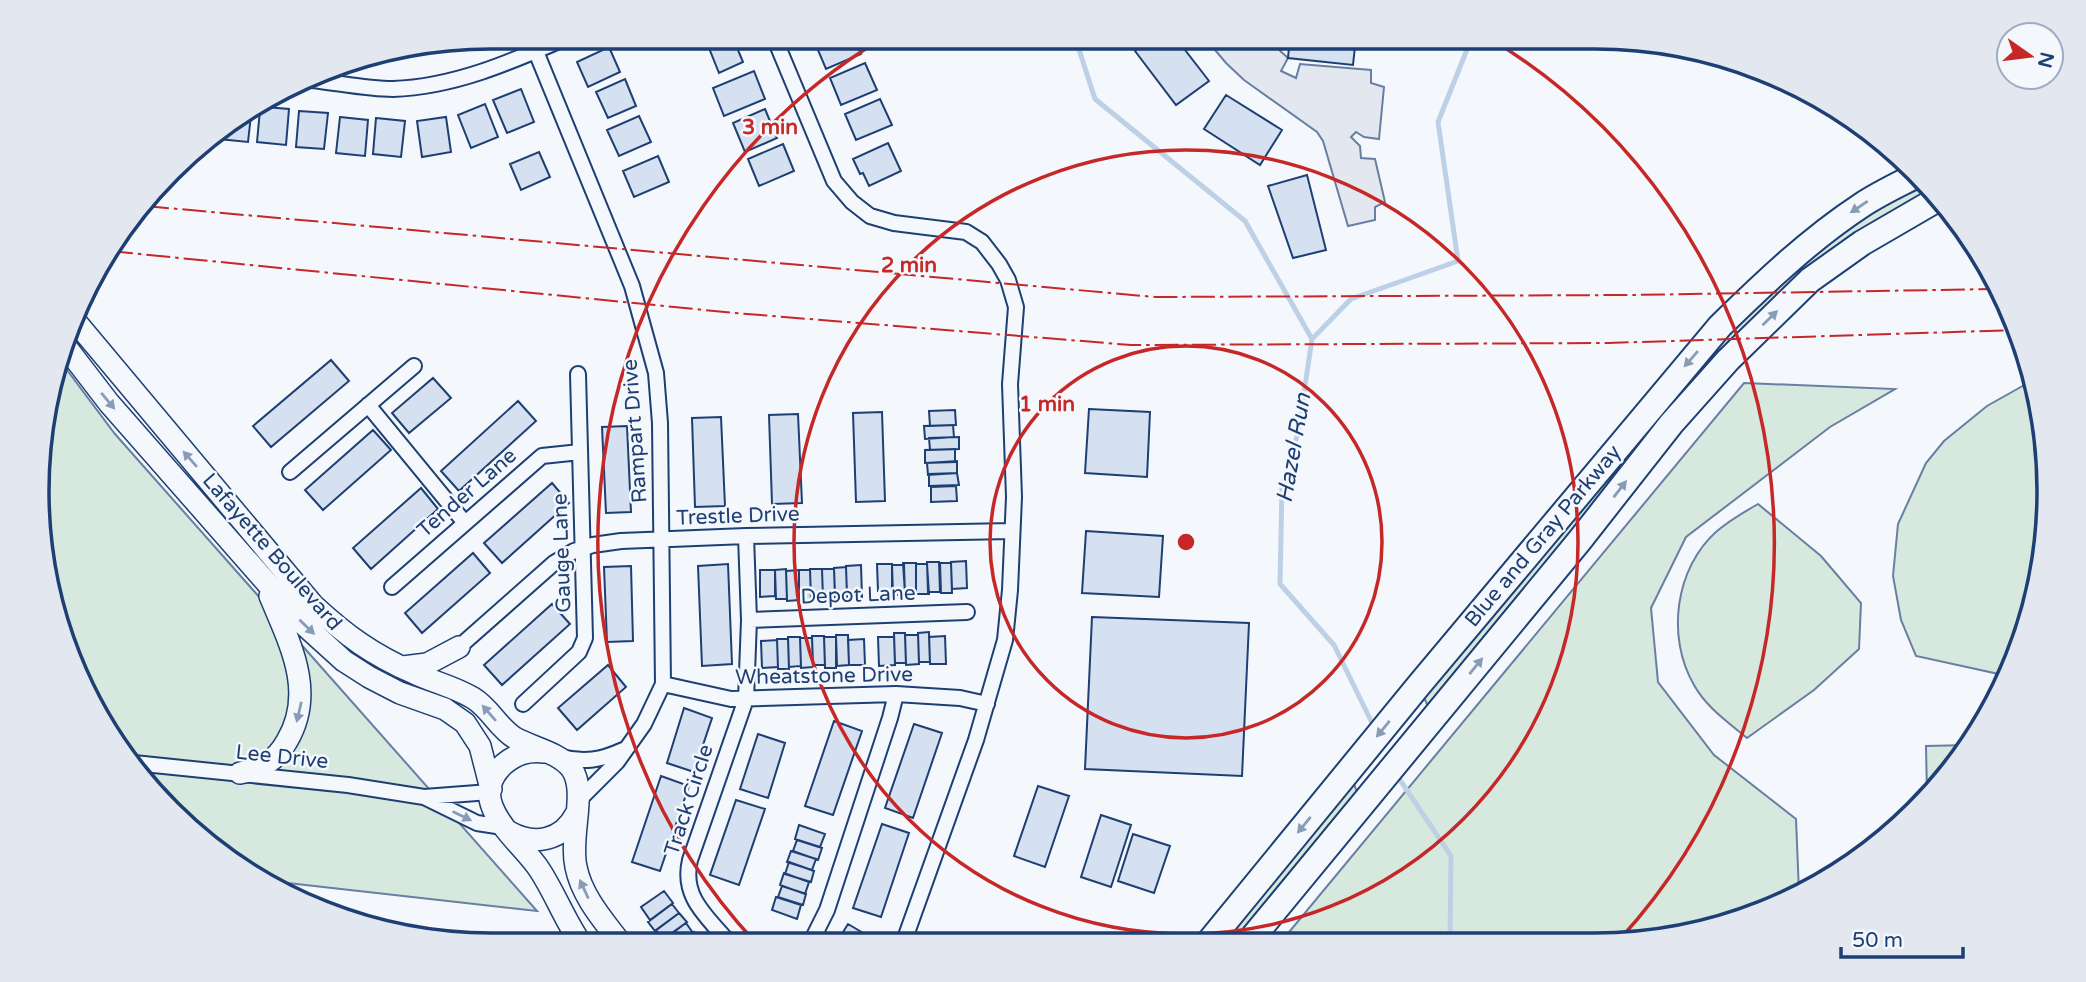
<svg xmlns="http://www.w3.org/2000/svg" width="2086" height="982" viewBox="0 0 2086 982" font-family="'Varela Round',sans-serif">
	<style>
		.green { fill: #d7e8df; stroke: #687fa3; stroke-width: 2 }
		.parking { fill: #e3e8f0; stroke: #687fa3; stroke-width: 2 }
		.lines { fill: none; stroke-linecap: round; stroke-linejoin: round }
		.stream { stroke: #bed0e5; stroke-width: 5 }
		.building { fill: #d5e0f0; stroke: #1d3f73; stroke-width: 2 }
		.minor-casing { stroke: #1d3f73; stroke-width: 18 }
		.secondary-casing { stroke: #1d3f73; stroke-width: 24 }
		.trunk-casing { stroke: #1d3f73; stroke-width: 28 }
		.minor { stroke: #f4f7fb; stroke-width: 14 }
		.secondary { stroke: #f4f7fb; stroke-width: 21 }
		.trunk { stroke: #f4f7fb; stroke-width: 24 }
		.power { stroke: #c62828; stroke-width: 2; stroke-dasharray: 24 5 3.5 5; stroke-linecap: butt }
		.oneway { fill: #889bb7 }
		.ring { fill: none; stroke: #c62828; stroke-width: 3.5 }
		.labels { text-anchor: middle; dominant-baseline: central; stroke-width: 5; stroke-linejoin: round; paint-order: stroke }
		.street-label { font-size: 21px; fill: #1d3f73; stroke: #f4f7fb }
		.water-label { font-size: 23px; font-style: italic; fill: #1d3f73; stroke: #f4f7fb }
		.rim { fill: none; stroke: #1d3f73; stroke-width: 3.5 }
		.centre { fill: #c62828; stroke: #f4f7fb; stroke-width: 3.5 }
		.ring-label { font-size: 21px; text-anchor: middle; font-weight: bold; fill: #c62828; stroke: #f4f7fb; stroke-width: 5; stroke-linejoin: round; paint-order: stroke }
	</style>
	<rect width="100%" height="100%" fill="#f4f7fb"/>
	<path class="green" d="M1924 182 1931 192 1853 238 1429 709 1423 695 1722 335 1848 226Z
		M61 362 115 434 537 911 270 881 191 832 97 718 45 579V403Z
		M1744 383 1895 389 1830 427 1686 537 1651 608 1658 682 1714 755 1796 819 1799 893 1769 911 1655 941 1280 943Z
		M2028 383 2049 491 2015 664 2008 676 1916 656 1901 620 1893 576 1898 524 1926 463 1944 441 1987 406Z
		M1758 504 1821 556 1861 603 1859 649 1814 690 1747 738C1728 722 1706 707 1694 685 1666 637 1675 568 1717 531 1729 521 1744 512 1758 504Z
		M1969 745 1956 767 1927 796 1926 746Z
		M1353 782 1358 794 1237 943H1221Z"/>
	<path class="parking" d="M1204 37H1265L1288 58 1281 71 1296 78 1300 64 1371 70V83L1384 87 1379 139 1364 137 1356 132 1351 137 1360 146 1361 158 1375 159 1385 202 1375 207V220L1348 226 1323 141 1317 132 1244 80 1226 63Z"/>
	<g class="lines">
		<path class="stream" d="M1075 37 1095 99 1245 221 1312 339 1298 433 1282 486 1280 584 1334 645 1374 727
			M1312 339 1351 299 1458 261 1438 122 1472 37
			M1396 774 1451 856 1450 942"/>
	</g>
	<path class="building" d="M829 37H854L861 54 826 69 815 43Z
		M1153 37H1175L1209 81 1176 105 1135 51Z
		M1290 37H1356L1353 65 1288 58Z
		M733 38 743 62 719 73 709 48Z
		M609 47 620 72 588 87 577 62Z
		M865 63 877 90 841 105 830 78Z
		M754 71 765 99 724 116 713 88Z
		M625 79 636 106 608 118 596 92Z
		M521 89 534 122 507 133 493 100Z
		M1226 95 1282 130 1260 165 1204 129Z
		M880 99 892 125 856 140 845 114Z
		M485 104 498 137 471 148 458 115Z
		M265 107 289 109 286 145 257 142 260 110Z
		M765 109 777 138 745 152 733 123Z
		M299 111 328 113 324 149 296 147Z
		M251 115 248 142 219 139 220 133Z
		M639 116 651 142 619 156 607 130Z
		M340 117 368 120 365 156 336 153Z
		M446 117 451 152 422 157 417 121Z
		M376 118 405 121 401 157 373 154Z
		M888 143 901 171 869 186 863 173 860 174 853 159Z
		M783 144 794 171 759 186 748 159Z
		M539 152 550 177 521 190 510 164Z
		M658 156 669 182 634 197 623 171Z
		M1307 175 1326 250 1293 258 1268 186Z
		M331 360 349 381 271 447 253 426Z
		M433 378 451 398 409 433 392 413Z
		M518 401 536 421 459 491 441 471Z
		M1089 409 1150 412 1147 477 1085 473Z
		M955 410 956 425 930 426 929 411Z
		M882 412 885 501 856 502 853 413Z
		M798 414 802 503 772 504 769 415Z
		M721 417 725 506 695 507 692 418Z
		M953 425 954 437 925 439 924 426Z
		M627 426 631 512 606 513 602 427Z
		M373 430 391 450 323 510 305 490Z
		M959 437V449L930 450 929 438Z
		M955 449V462L925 463V450Z
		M957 461V473L928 475 927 463Z
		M957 473 959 485 929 486V474Z
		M552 483 569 503 502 563 484 543Z
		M956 486 957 501 931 502V487Z
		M421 488 438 509 371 569 353 548Z
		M1086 531 1163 536 1159 597 1082 593Z
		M473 553 490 573 422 633 405 613Z
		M966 561 967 588 952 589 951 562Z
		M927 562H939L940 592H928Z
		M903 563H916V592L905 593Z
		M940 563H951L952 593H941Z
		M728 564 732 664 702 666 698 566Z
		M877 564H892V590L878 591Z
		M916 564H927L929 594H916Z
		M861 565 862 597H847L846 566Z
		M892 565H904L905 595H893Z
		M631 566 633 641 607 642 604 567Z
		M846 567 847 594H835L834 568Z
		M786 569 787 599H776L775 570Z
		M810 569H822L823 598 811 599Z
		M822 569H834L835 599H823Z
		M760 570H775V596L760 597Z
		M799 570H810L811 600H799Z
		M799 570V600L787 601 786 571Z
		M552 604 570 624 502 685 484 665Z
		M1092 617 1249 623 1242 776 1085 769Z
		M929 632 930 662H919L918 633Z
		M894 633H905L906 663H895Z
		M836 635H848L849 665 837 666Z
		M905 635H918L919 664 906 665Z
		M812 636H824L825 665H813Z
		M945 636 946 664H930L929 637Z
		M788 637H800L801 666 789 667Z
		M824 637H836V668H825Z
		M878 637H894L895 665 879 666Z
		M800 638H812L813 667 801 668Z
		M777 639H788L789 669H778Z
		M864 639 865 665H849L848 640Z
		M777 640 778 667 762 668 761 641Z
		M608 665 626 687 577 730 558 708Z
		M684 708 712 718 694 772 667 763Z
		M834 721 862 731 833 815 805 806Z
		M914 724 942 733 913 818 885 808Z
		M758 734 785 743 768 798 740 789Z
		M661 776 689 786 660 871 632 862Z
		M1038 786 1069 796 1045 867 1014 856Z
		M736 800 765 809 739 885 710 875Z
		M1101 815 1131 825 1111 887 1081 877Z
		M882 824 909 833 881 917 853 908Z
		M799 825 825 834 820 847 795 839Z
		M1133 834 1170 846 1154 893 1118 881Z
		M797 840 822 848 818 860 793 851Z
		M791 851 816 859 812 870 787 862Z
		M789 862 814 871 811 882 785 874Z
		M784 873 809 882 805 894 780 885Z
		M782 886 806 894 803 905 778 897Z
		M664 891 673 903 650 920 641 907Z
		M776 897 801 905 797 919 772 910Z
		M672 904 679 913 655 931 648 922Z
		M318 908 403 927 402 928 318 911Z
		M679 913 687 922 663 940 656 930Z
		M686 923 693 933 676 945H665L662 940Z
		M848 924 875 940 872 944H851L840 937Z
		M694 932 701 942 698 945H676Z"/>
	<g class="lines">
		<defs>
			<path id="minor" d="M530 37 632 286 656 373 660 423 663 684 644 724 617 762 579 800
				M774 37 834 181 852 202 870 216 894 223 966 232 982 242 999 264 1008 280 1016 307 1010 384 1014 497 1010 590 1005 640 976 740 903 944
				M312 80C339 83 367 89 393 89 455 87 513 61 568 37
				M368 405 465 523
				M290 472 414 366
				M392 587 542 456 580 452
				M749 620 967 612
				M459 647 554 563 574 551 593 545 621 541 746 536 1012 531
				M663 684 731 699 896 694 960 698 987 704
				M523 704 579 652 585 638 578 374
				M561 757C585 763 601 760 623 750
				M134 763 348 785 424 797 490 792
				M426 798 477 823 503 827
				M730 944C708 917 681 898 690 860L746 699 749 620 746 536
				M810 944 827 910 890 718 896 694"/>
			<path id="secondary" d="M76 322 313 605C347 636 371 654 414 673 433 682 455 687 473 698 490 708 498 728 515 738 533 748 558 752 571 768 588 790 569 836 576 867 582 897 604 921 622 945
				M66 347 109 403 302 623 344 661 369 677 400 693 445 709 465 723 480 746 491 789
				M403 667 427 664 459 647
				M544 752C528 750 516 754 504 764 463 802 520 840 539 869 555 893 565 921 582 945
				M240 773C261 769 276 761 287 741 316 692 290 644 270 596
				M509 832C534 846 562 841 576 814"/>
			<path id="trunk" d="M1208 943 1419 685 1720 326C1764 283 1810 239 1862 205 1880 193 1900 184 1919 174
				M1248 943 1580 540 1671 424 1728 360 1810 280 1862 243 1936 200"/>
		</defs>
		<use href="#minor" class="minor-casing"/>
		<use href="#secondary" class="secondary-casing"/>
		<use href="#trunk" class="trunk-casing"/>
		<use href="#minor" class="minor"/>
		<use href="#secondary" class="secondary"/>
		<use href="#trunk" class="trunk"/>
		<path class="power" d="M145 206 1155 297 1632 295 1996 289
			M109 251 735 313 1131 345 1608 343 2017 330"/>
	</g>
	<defs><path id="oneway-solid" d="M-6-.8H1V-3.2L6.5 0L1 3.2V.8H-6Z" transform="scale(1.75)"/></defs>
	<g class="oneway">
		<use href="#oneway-solid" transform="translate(1859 207) rotate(146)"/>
		<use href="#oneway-solid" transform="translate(1770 318) rotate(-44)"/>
		<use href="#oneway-solid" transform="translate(1691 359) rotate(131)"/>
		<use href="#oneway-solid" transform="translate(108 401) rotate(50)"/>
		<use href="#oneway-solid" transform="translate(190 459) rotate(-131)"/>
		<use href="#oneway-solid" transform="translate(1620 489) rotate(-52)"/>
		<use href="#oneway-solid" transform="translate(307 627) rotate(44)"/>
		<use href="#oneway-solid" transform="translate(1476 666) rotate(-51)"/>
		<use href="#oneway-solid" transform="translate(299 712) rotate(103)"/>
		<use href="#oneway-solid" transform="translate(489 713) rotate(-131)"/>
		<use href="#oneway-solid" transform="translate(1383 729) rotate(129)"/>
		<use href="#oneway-solid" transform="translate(462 816) rotate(26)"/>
		<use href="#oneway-solid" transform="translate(1304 825) rotate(129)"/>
		<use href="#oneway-solid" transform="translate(584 889) rotate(-115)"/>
	</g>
	<g class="ring">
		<circle cx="1186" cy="542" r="196"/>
		<circle cx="1186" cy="542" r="392"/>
		<path d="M756 943A588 588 0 0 1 883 38M1489 38A588 588 0 0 1 1620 939"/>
	</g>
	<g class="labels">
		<g class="street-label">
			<text transform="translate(635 431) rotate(-94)">Rampart Drive</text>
			<text transform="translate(467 493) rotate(-41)">Tender Lane</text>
			<text transform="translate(738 516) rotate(-2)">Trestle Drive</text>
			<text transform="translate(1543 536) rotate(-50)">Blue and Gray Parkway</text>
			<text transform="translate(272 552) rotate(49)">Lafayette Boulevard</text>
			<text transform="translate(562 553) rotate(-92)">Gauge Lane</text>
			<text transform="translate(858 595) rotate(-2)">Depot Lane</text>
			<text transform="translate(824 676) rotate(-1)">Wheatstone Drive</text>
			<text transform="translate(282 757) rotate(6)">Lee Drive</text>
			<text transform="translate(689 800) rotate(-72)">Track Circle</text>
		</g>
		<g class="water-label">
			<text transform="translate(1294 448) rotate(-80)">Hazel Run</text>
		</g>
	</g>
	<path d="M0 0H2086V982H0ZM491 49H1595A442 442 0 0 1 2037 491V491A442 442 0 0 1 1595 933H491A442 442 0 0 1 49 491V491A442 442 0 0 1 491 49Z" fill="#e3e8f0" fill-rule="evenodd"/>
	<path class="rim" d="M491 49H1595A442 442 0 0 1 2037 491V491A442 442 0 0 1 1595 933H491A442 442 0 0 1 49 491V491A442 442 0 0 1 491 49Z"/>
	<circle cx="1186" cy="542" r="10" class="centre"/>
	<g class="ring-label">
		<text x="770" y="134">3 min</text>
		<text x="909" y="272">2 min</text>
		<text x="1047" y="411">1 min</text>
	</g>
	<g transform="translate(2030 56) rotate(104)"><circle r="33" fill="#f4f7fb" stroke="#9eadc5" stroke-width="2"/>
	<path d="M0-5L12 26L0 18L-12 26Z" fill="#c62828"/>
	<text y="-10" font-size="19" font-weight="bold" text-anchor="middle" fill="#1d3f73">N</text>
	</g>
	<path d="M1841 947v10h122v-10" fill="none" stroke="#1d3f73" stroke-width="3.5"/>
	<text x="1852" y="947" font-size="21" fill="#1d3f73" stroke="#f4f7fb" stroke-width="5" paint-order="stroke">50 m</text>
</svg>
